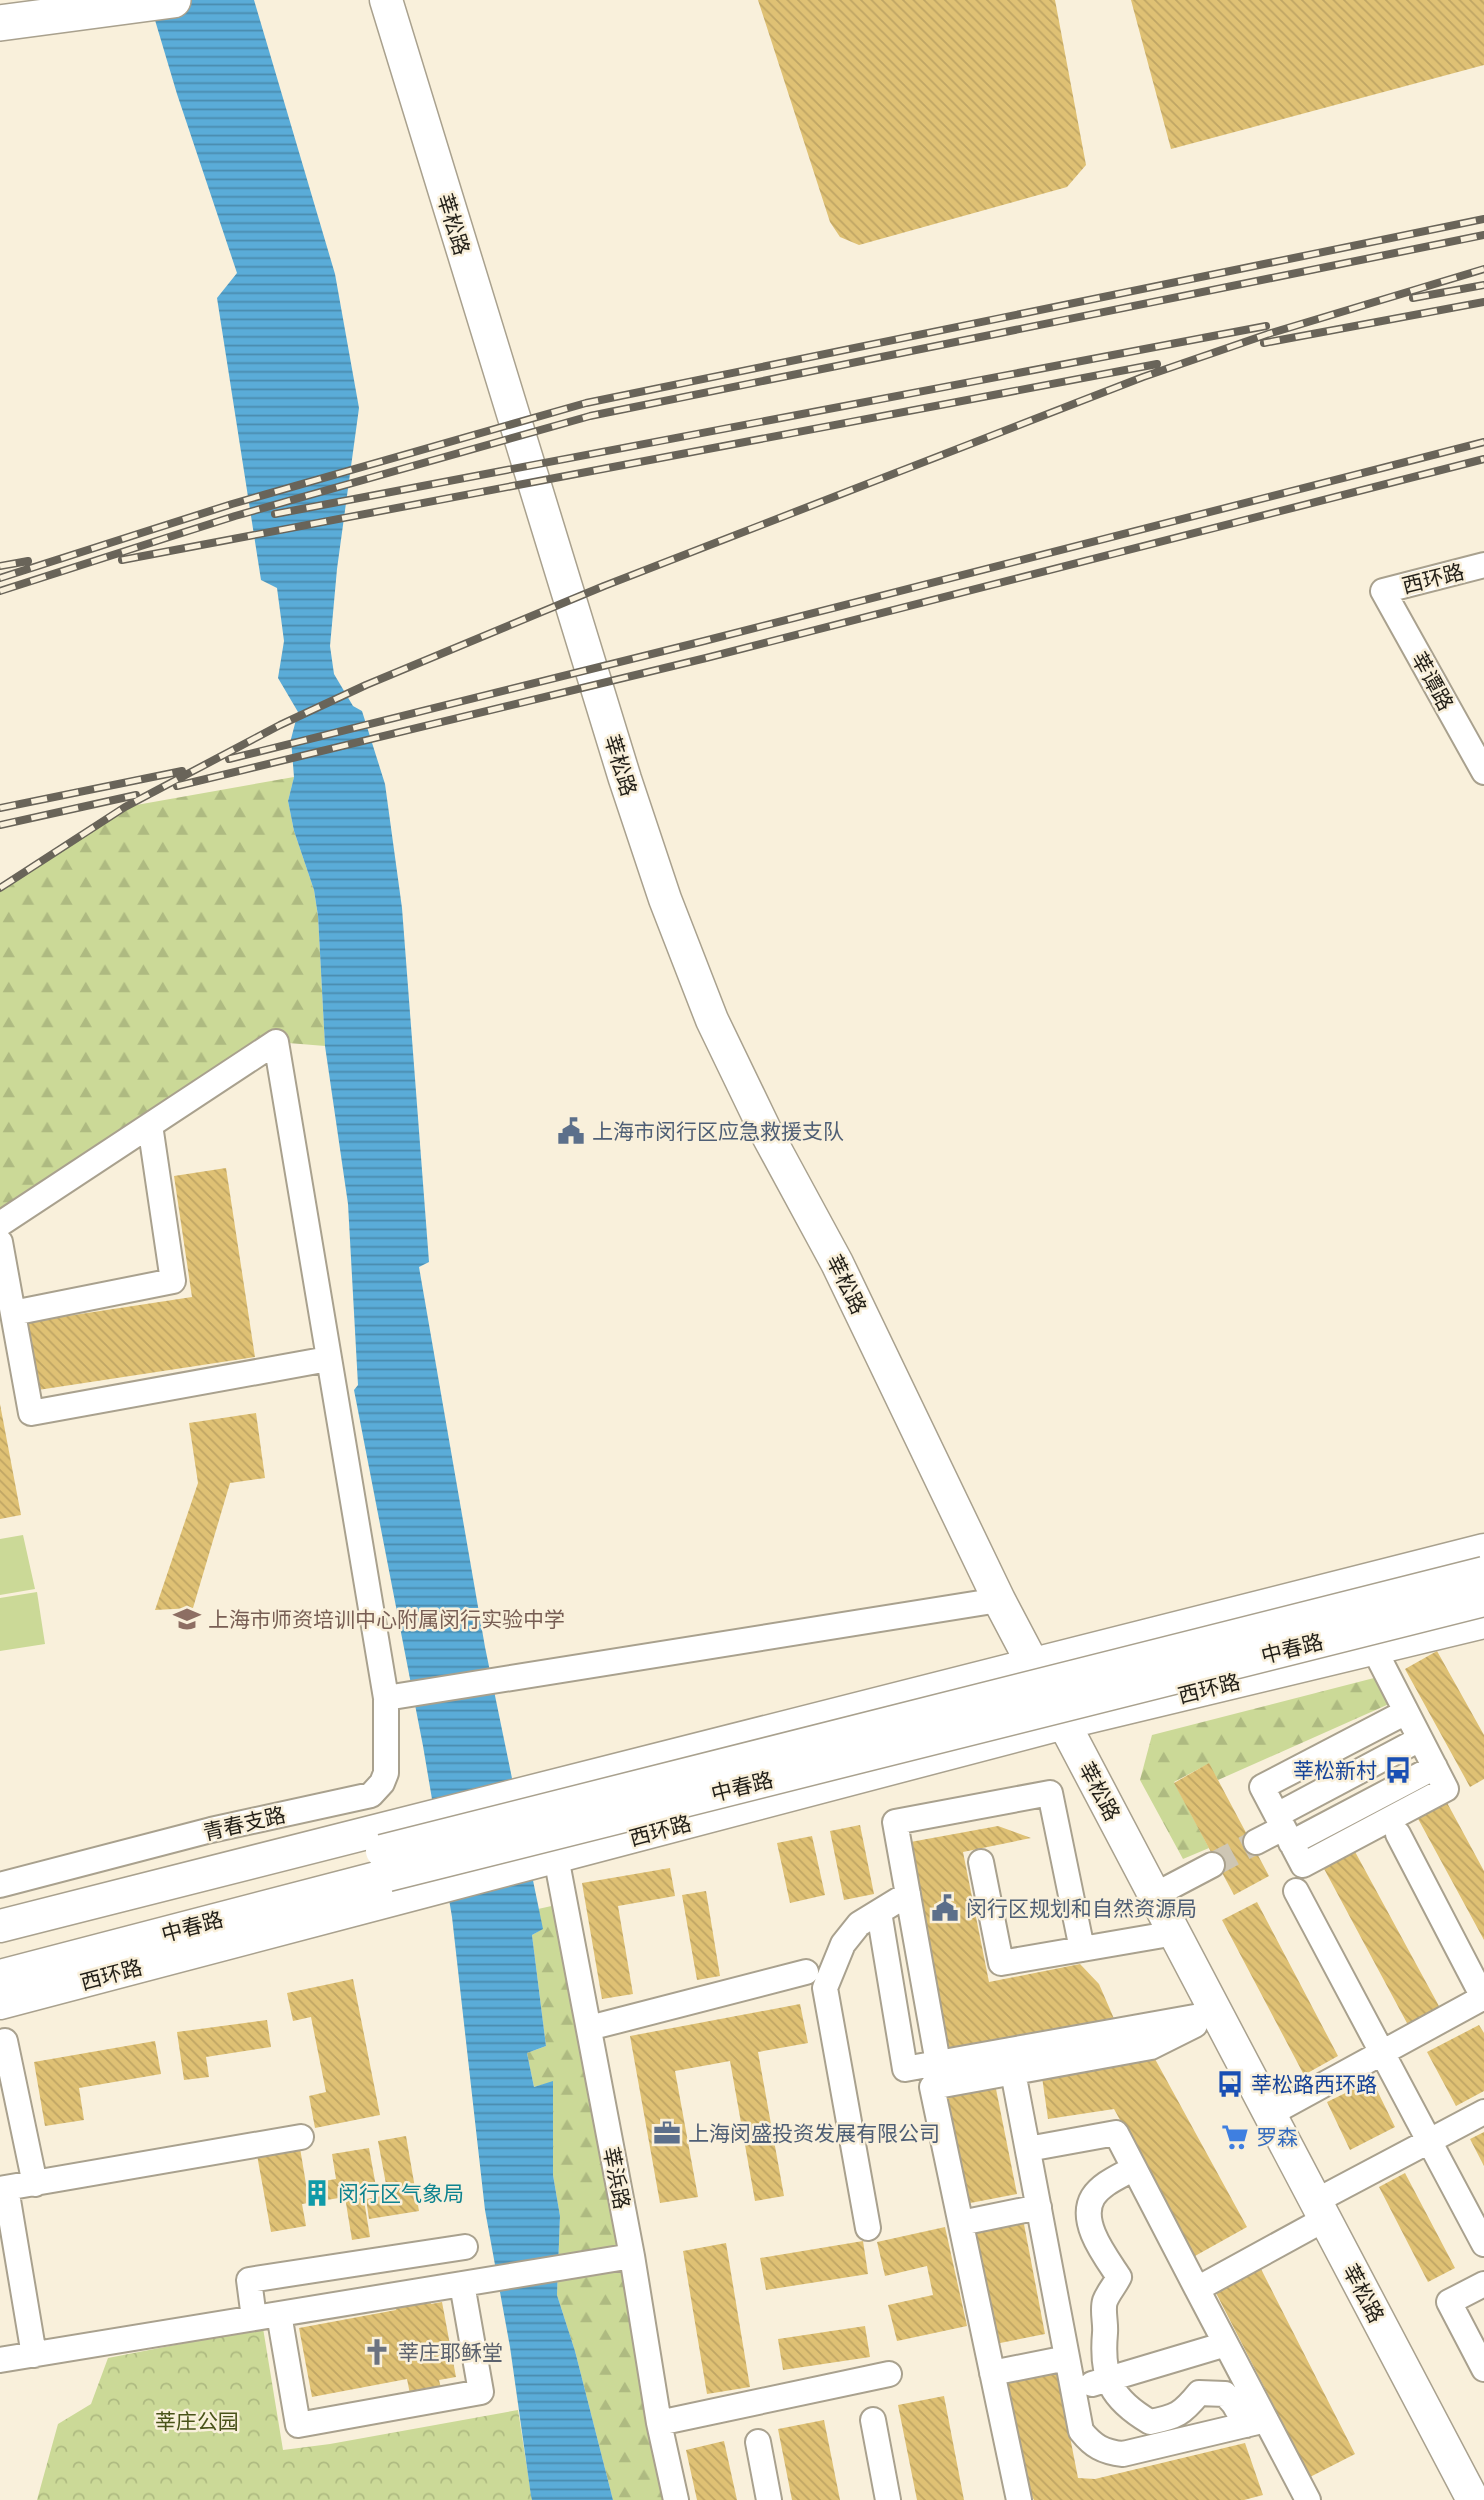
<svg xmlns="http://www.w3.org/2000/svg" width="1484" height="2500" viewBox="0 0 1484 2500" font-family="'IBM Plex Sans','Noto Sans SC',sans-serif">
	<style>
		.grass { fill: #cbd997 }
		.forest { fill: url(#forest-firs) }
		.park { fill: url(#park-crowns) }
		.water { fill: url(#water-rules) }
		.building { fill: url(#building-back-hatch) }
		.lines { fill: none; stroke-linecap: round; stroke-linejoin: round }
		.minor-tunnel { stroke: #cec6b4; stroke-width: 24; stroke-dasharray: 24 12; stroke-linecap: butt }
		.minor-casing { stroke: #a9a18e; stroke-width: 28 }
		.major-casing { stroke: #a9a18e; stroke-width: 35 }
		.highway-casing { stroke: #a9a18e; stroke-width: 38 }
		.minor { stroke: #fff; stroke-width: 24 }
		.major { stroke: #fff; stroke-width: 32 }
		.highway { stroke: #fff; stroke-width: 35 }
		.rail-casing { stroke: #696459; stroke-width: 8 }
		.rail { stroke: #f9f0db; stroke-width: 5; stroke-dasharray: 16; stroke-linecap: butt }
		.major-bridge-casing { stroke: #a9a18e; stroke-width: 35; stroke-linecap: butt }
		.major-bridge { stroke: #fff; stroke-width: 32 }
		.labels { text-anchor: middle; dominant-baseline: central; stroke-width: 5; stroke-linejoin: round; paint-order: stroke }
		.street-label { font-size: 21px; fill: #221f18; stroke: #f9f0db }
		.service-label { font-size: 21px; fill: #4e5e75; stroke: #f9f0db; text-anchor: start }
		.education-label { font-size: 21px; fill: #785e54; stroke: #f9f0db; text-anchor: start }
		.transit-label { font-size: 21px; fill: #164399; stroke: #f9f0db; text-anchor: end }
		.shop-label { font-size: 21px; fill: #366cbe; stroke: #f9f0db; text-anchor: start }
		.culture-label { font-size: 21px; fill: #0d838f; stroke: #f9f0db; text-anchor: start }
		.worship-label { font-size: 21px; fill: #5b616d; stroke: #f9f0db; text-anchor: start }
		.park-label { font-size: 21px; fill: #495219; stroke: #f9f0db }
	</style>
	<defs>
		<pattern id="forest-firs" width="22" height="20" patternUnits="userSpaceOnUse" patternTransform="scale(1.75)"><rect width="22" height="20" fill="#cbd997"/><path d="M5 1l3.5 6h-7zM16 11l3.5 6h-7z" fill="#aeba81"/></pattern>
		<pattern id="park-crowns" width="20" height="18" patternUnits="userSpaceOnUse" patternTransform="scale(1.75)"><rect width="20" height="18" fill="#cbd997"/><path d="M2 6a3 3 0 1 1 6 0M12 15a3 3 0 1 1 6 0" fill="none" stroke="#aeba81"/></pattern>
		<pattern id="water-rules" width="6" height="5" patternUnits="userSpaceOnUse" patternTransform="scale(1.75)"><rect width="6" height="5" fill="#5aacd8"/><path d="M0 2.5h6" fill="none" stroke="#4a8bae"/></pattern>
		<pattern id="building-back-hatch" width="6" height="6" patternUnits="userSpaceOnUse" patternTransform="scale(1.75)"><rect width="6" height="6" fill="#dfc174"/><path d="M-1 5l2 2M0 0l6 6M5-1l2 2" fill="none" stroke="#bfa564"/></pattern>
	</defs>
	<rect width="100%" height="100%" fill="#f9f0db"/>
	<path class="grass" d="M23 1535 35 1589 0 1595V1539Z
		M37 1592 45 1644 0 1651V1598Z"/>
	<path class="forest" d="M294 777 288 801 294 831 314 890 318 916 325 1046 276 1042 0 1224V888L125 807Z
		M1374 1678 1389 1704 1218 1780 1208 1764 1174 1782 1209 1848 1183 1859 1140 1780 1152 1735Z
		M565 1903 679 2500H613L575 2351 557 2295 560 2216 553 2175V2082L534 2087 527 2053 546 2046 532 1935 542 1929 538 1909Z"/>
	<path class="park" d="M263 2328 283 2450 330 2444 518 2410 532 2500H37L58 2424 91 2404 108 2358Z"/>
	<path class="water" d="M149 0H254L335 274 359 408 337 569 330 646 334 674 353 706 362 711 385 784 402 908 429 1262 419 1267 485 1647 543 1929 532 1935 546 2046 527 2053 534 2087 553 2081V2175L560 2216 557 2295 575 2351 613 2500H532L531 2496 510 2347 485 2210 452 1917 423 1746 354 1390 358 1385 348 1204 325 1046 318 916 314 890 294 831 288 801 294 777 291 739 298 712 278 678 284 641 277 588 261 580 217 298 237 273 177 94Z"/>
	<path class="building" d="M758 0H1055L1086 165 1067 187 859 245 840 237 830 222Z
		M1131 0H1484V65L1171 149Z
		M226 1168 255 1357 38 1390 28 1322 192 1297 174 1176Z
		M0 1404 21 1515 0 1519Z
		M256 1413 265 1478 230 1483 193 1608 155 1610 198 1483 189 1423Z
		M1437 1651 1484 1735V1779L1470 1787 1405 1669Z
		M1209 1763 1269 1876 1234 1895 1174 1783Z
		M1445 1799 1484 1871V1940L1416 1815Z
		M860 1825 874 1894 844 1900 830 1831Z
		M998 1826 1031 1838 963 1852 989 1982 1080 1964 1099 1984 1115 2021 942 2052 905 1843Z
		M812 1836 825 1895 790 1903 777 1843Z
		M1353 1848 1440 2008 1408 2025 1322 1865Z
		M670 1868 675 1896 618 1906 633 1994 602 1999 582 1883Z
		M706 1891 720 1976 697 1980 682 1895Z
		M1257 1902 1338 2056 1304 2075 1222 1920Z
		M353 1979 380 2115 315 2128 309 2096 326 2092 311 2017 293 2021 287 1993Z
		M800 2004 808 2043 758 2052 784 2196 755 2201 730 2061 675 2071 698 2197 660 2203 630 2036Z
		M267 2020 271 2047 206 2057 209 2077 184 2080 177 2032Z
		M1479 2025 1484 2033V2091L1456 2106 1427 2052Z
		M155 2041 161 2074 79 2088 84 2120 45 2126 34 2062Z
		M1155 2059 1247 2227 1195 2256 1114 2109 1048 2119 1042 2077Z
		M1372 2080 1395 2127 1350 2150 1327 2102Z
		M995 2084 1017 2194 965 2204 943 2094Z
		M1484 2132V2166L1470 2139Z
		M406 2136 419 2211 369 2219 366 2199 388 2195 378 2141Z
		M300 2148 306 2184 336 2179 332 2154 369 2148 377 2192 363 2194 370 2237 352 2240 345 2197 302 2204 306 2226 271 2232 257 2155Z
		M1405 2173 1455 2268 1428 2282 1379 2187Z
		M1023 2219 1045 2334 995 2344 973 2229Z
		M945 2227 967 2326 897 2341 888 2305 933 2295 927 2266 885 2276 877 2242Z
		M863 2241 868 2274 766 2290 760 2258Z
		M726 2243 750 2387 707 2394 683 2251Z
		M1260 2267 1355 2454 1310 2477 1215 2291Z
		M429 2293 431 2304 442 2302 456 2377 439 2380 441 2388 410 2394 407 2379 312 2397 299 2328 396 2310 394 2299Z
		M865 2326 870 2357 783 2370 778 2339Z
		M1057 2370 1078 2478 1095 2479 1245 2443 1263 2495 1244 2500H1034L1022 2478 1002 2380Z
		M944 2396 964 2500H917L898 2405Z
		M824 2420 840 2500H792L778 2429Z
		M724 2441 737 2500H697L686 2450Z"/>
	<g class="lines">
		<path class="minor-tunnel" d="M1212 1865 1256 1842"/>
		<defs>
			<path id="minor" d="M1484 565 1383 591 1484 772
				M0 1224 276 1042 386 1698
				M0 1242 31 1413 328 1359
				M13 1313 173 1281 150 1125
				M1373 1647 1446 1789 1303 1865 1262 1787 1406 1712
				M1277 1815 1420 1739
				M1398 1834 1484 1999
				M1256 1842 1283 1828
				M1291 1843 1435 1767
				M556 1857 632 2256 659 2423 676 2500
				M981 1862 1001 1963 1175 1933
				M0 1885 211 1830 371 1795 382 1783 386 1773V1698L999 1600
				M1296 1891 1484 2244
				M1155 1895 1212 1865
				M879 1912 905 2069 938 2063
				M1082 1949 1050 1793 895 1822 938 2063 1217 2013
				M589 2028 806 1972
				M5 2041 35 2184
				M1013 2072 1081 2431C1093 2446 1103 2452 1123 2454L1266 2420
				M1270 2114 1484 1997
				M1028 2149 1116 2133 1197 2289
				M1134 2168C1121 2176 1102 2183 1093 2197 1078 2222 1106 2257 1119 2277 1115 2285 1108 2293 1105 2301 1102 2310 1106 2323 1105 2333 1101 2378 1111 2399 1150 2422 1176 2417 1182 2414 1199 2393L1225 2394 1234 2404 1246 2425
				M6 2188 34 2355
				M0 2189 301 2137
				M1316 2201 1484 2112
				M961 2223 1039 2207
				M868 2228 825 1988 843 1944 859 1924 908 1894
				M1484 2284 1449 2302 1484 2369
				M279 2314 298 2425 481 2392 462 2284
				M254 2318 249 2280 465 2247
				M0 2360 632 2256
				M992 2373 1067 2358
				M1092 2384 1226 2344
				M873 2420 888 2500
				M659 2423 889 2374
				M758 2442 769 2500
				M1019 2500 932 2087 1151 2047 1195 2025
				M1308 2500 1197 2289 1325 2219"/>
			<path id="major" d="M386 0 625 779 665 899 712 1020 767 1134 837 1263 999 1600 1473 2500
				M0 1926 1484 1550
				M0 1976 388 1875
				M0 2003 1064 1723 1484 1622"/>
			<path id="highway" d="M0 23 173 0"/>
		</defs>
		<use href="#minor" class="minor-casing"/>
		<use href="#major" class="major-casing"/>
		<use href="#highway" class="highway-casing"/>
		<use href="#minor" class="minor"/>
		<use href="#major" class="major"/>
		<use href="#highway" class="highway"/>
		<defs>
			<path id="rail" d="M1413 298 1484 285
				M1264 343 1484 302
				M275 514 1266 326
				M122 560 1157 364
				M0 566 28 561
				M0 578 232 504 586 403 1484 219
				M0 591 235 516 590 416 1484 235
				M229 759 704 641 1484 442
				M177 786 706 658 1484 459
				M0 808 182 771
				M0 825 136 795
				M0 888 125 807 280 725 366 685 604 586 1143 377 1268 334 1484 269"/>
		</defs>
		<use href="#rail" class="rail-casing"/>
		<use href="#rail" class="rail"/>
		<defs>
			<path id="major-bridge" d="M382 1851 1484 1573
				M388 1875 1484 1600"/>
		</defs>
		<use href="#major-bridge" class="major-bridge-casing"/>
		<use href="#major-bridge" class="major-bridge"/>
	</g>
	<defs>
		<symbol id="civic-bare" viewBox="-9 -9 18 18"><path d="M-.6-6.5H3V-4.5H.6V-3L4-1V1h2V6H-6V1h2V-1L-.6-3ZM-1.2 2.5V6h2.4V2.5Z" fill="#5c6f8a" stroke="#f9f0db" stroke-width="2.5" paint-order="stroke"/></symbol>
		<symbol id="school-bare" viewBox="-9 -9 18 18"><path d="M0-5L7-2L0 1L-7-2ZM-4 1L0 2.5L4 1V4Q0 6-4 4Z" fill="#8d6e63" stroke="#f9f0db" stroke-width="2.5" paint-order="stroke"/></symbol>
		<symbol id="bus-bare" viewBox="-9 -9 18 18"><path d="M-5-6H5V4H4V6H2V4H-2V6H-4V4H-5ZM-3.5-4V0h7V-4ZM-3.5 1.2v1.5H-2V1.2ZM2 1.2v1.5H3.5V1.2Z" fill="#1a4fb4" stroke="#f9f0db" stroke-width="2.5" paint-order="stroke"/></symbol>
		<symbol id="office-bare" viewBox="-9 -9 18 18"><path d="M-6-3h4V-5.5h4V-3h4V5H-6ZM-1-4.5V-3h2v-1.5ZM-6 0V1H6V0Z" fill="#5c6f8a" stroke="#f9f0db" stroke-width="2.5" paint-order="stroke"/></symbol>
		<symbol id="supermarket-bare" viewBox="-9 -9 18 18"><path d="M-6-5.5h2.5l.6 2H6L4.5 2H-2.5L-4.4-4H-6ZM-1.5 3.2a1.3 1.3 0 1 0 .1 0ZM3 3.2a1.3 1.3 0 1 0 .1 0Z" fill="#3f7fe0" stroke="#f9f0db" stroke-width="2.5" paint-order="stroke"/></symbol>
		<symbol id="building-bare" viewBox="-9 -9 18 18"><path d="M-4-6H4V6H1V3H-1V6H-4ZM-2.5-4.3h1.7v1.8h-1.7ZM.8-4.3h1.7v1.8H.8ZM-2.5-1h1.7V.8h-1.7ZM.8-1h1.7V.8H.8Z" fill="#0f9aa8" stroke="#f9f0db" stroke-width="2.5" paint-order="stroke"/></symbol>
		<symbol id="church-bare" viewBox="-9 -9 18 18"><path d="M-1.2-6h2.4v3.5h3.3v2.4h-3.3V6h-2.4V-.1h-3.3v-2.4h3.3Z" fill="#6b7280" stroke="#f9f0db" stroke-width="2.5" paint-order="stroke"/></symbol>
	</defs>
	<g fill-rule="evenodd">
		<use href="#civic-bare" x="552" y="1112" width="38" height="38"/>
		<use href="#school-bare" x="168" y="1600" width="38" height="38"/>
		<use href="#bus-bare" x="1379" y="1751" width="38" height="38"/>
		<use href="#civic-bare" x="926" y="1889" width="38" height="38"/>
		<use href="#bus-bare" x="1211" y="2065" width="38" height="38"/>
		<use href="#office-bare" x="648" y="2114" width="38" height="38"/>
		<use href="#supermarket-bare" x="1216" y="2118" width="38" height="38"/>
		<use href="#building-bare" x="298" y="2174" width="38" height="38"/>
		<use href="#church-bare" x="358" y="2333" width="38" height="38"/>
	</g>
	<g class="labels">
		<g class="street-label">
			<text transform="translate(454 224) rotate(73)">莘松路</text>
			<text transform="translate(1433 578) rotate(-14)">西环路</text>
			<text transform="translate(1433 681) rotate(61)">莘谭路</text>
			<text transform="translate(621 765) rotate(73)">莘松路</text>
			<text transform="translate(847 1284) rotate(64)">莘松路</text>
			<text transform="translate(1292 1648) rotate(-14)">中春路</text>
			<text transform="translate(1209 1688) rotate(-14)">西环路</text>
			<text transform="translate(742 1786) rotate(-14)">中春路</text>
			<text transform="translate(1100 1791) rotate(62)">莘松路</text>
			<text transform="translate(244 1823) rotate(-13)">青春支路</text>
			<text transform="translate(660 1830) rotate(-15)">西环路</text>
			<text transform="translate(192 1926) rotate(-15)">中春路</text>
			<text transform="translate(111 1974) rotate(-15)">西环路</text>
			<text transform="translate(617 2178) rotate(79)">莘浜路</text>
			<text transform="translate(1364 2293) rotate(62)">莘松路</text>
		</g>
		<g class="service-label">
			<text x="592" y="1131">上海市闵行区应急救援支队</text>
			<text x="966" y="1908">闵行区规划和自然资源局</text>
			<text x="688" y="2133">上海闵盛投资发展有限公司</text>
		</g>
		<g class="education-label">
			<text x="208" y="1619">上海市师资培训中心附属闵行实验中学</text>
		</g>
		<g class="transit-label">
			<text x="1377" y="1770">莘松新村</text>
			<text x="1251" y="2084" text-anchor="start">莘松路西环路</text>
		</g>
		<g class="shop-label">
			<text x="1256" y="2137">罗森</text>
		</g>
		<g class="culture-label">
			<text x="338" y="2193">闵行区气象局</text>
		</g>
		<g class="worship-label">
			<text x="398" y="2352">莘庄耶稣堂</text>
		</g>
		<g class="park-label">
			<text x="197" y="2421">莘庄公园</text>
		</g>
	</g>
</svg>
